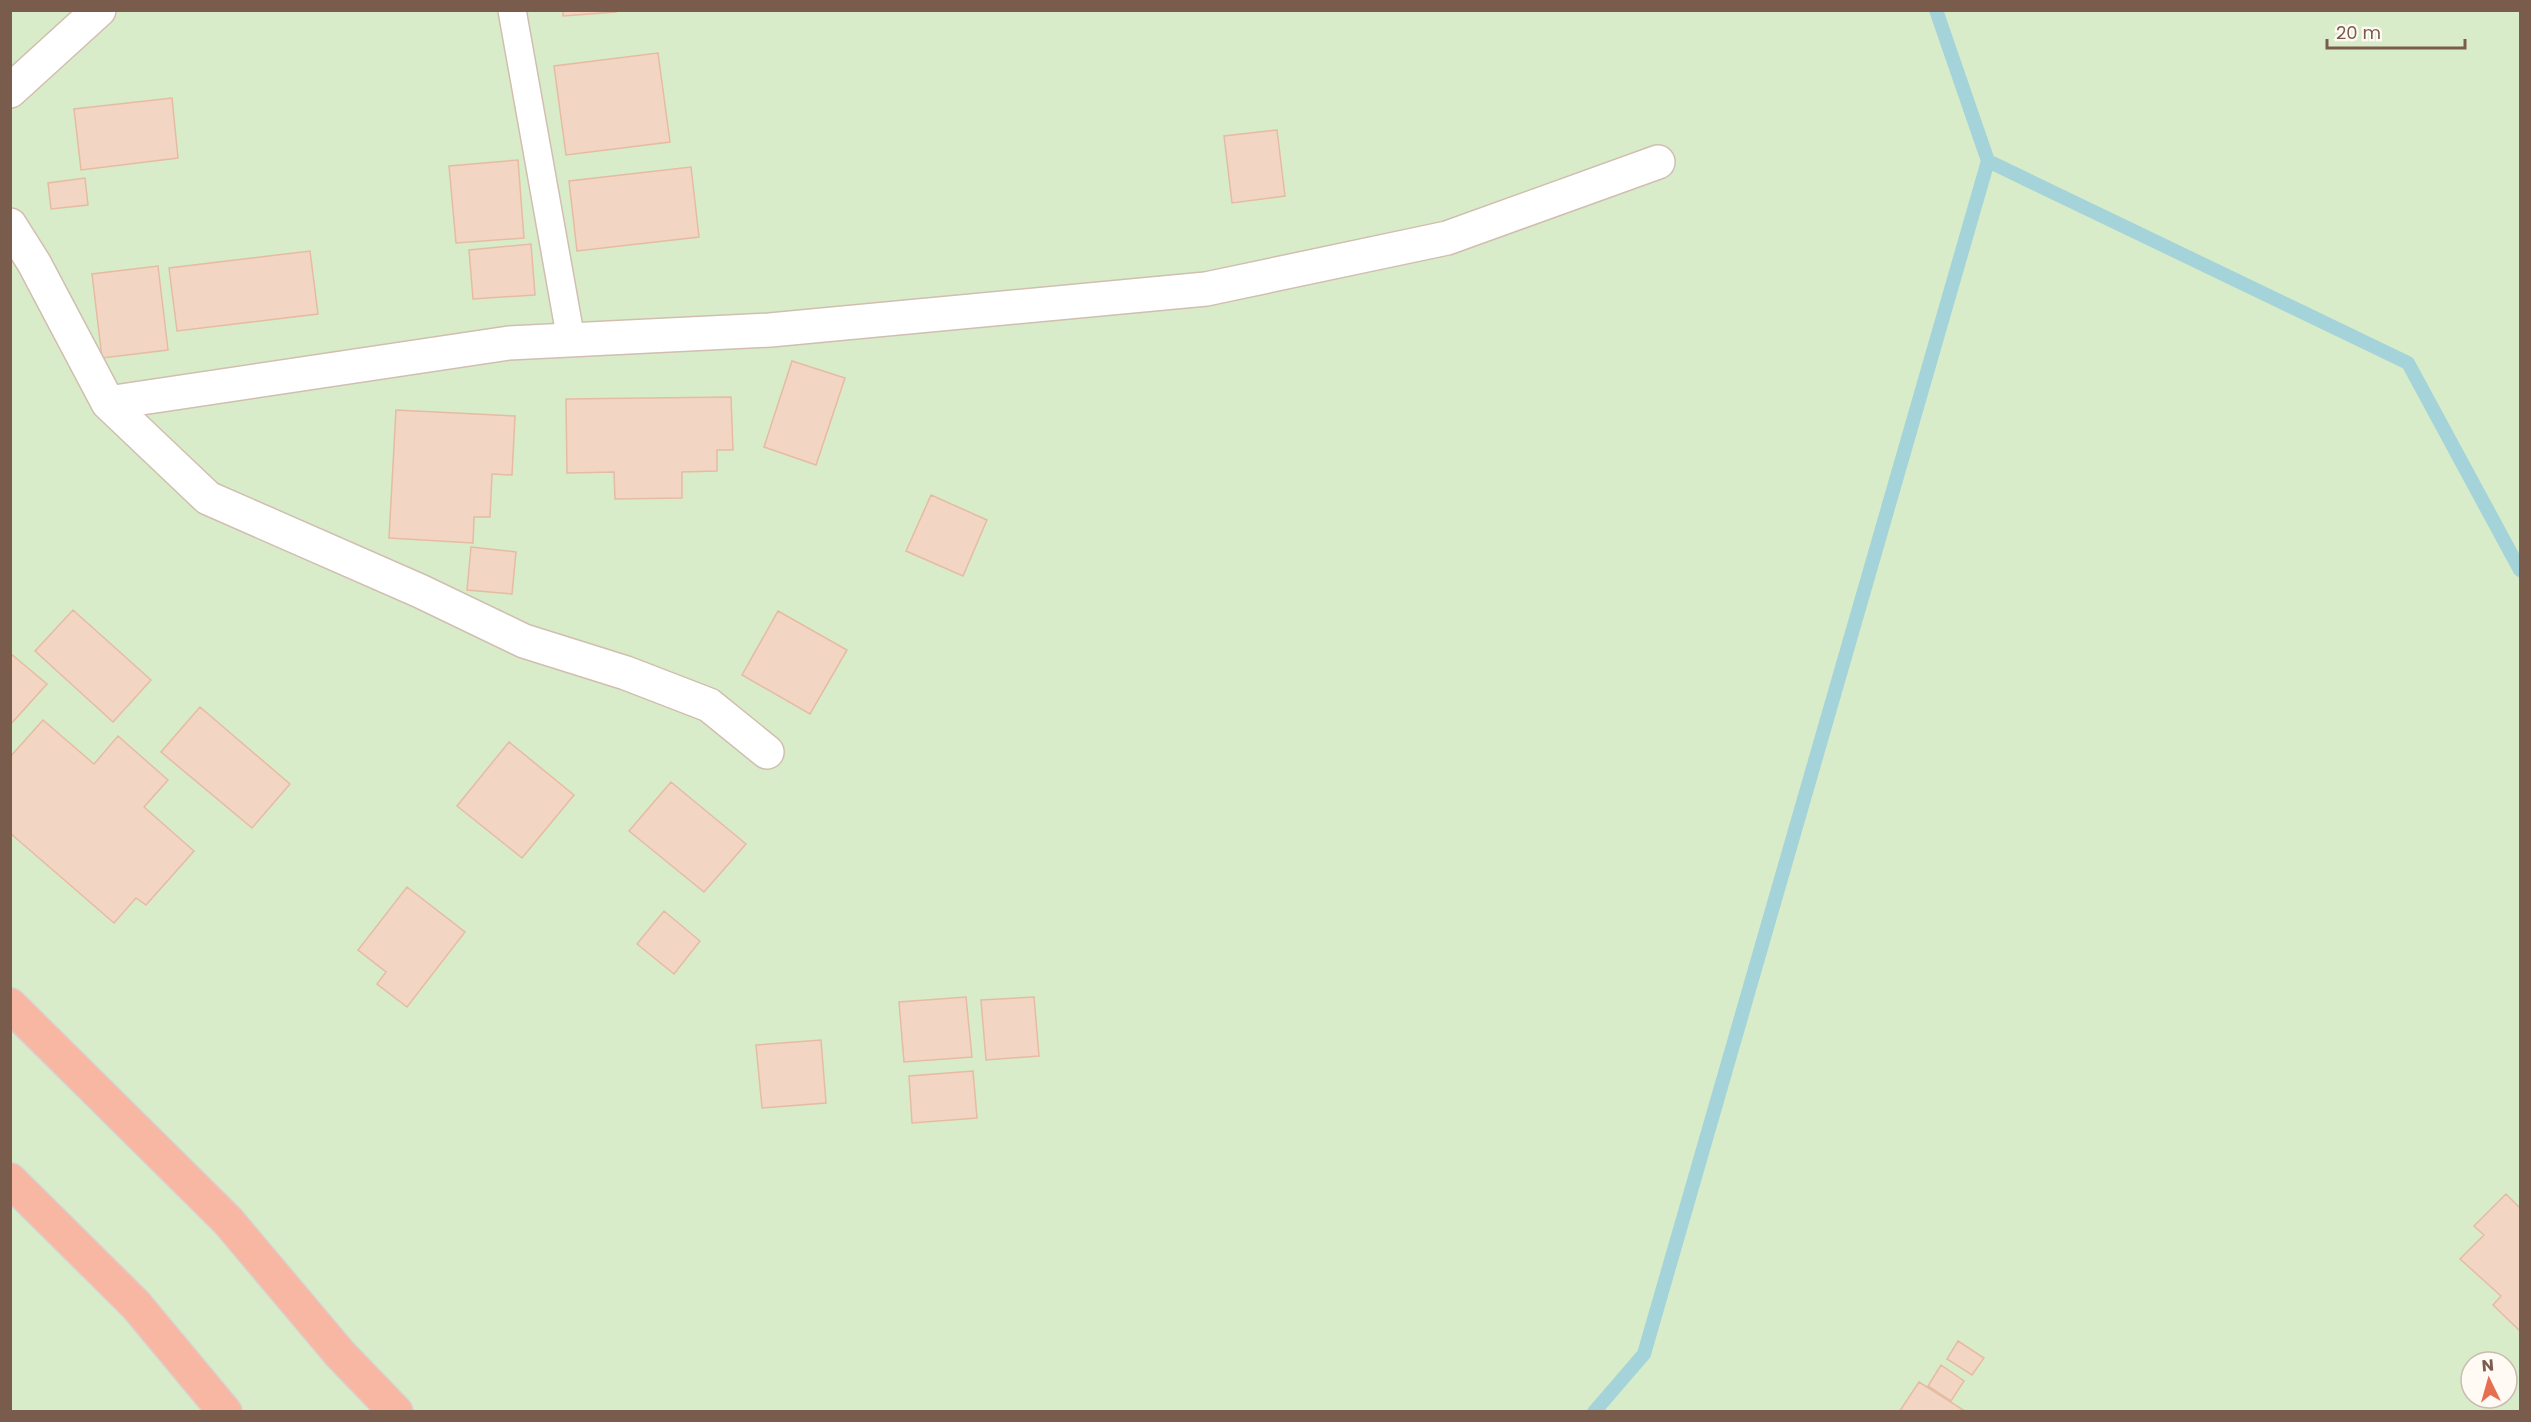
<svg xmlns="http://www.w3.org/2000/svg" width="2531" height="1422" viewBox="0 0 2531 1422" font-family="Poppins,sans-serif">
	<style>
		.green { fill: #d8ecc9; fill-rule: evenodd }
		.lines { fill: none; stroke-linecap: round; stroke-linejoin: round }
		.stream { stroke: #a5d3da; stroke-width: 14 }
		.building { fill: #f3d5c3; stroke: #e6bba3; stroke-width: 1.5 }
		.lane-casing { stroke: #d1beb0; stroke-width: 30 }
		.street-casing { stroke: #d1beb0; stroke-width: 36 }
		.highway-casing { stroke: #dad1cd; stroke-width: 36 }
		.lane { stroke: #fff; stroke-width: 27 }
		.street { stroke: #fff; stroke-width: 33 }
		.highway { stroke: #f7b7a3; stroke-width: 33 }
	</style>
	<rect width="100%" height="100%" fill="#fdf6ec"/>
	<path class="green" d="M10 11H2520V1411H11ZM2471 1362H2507V1398H2471Z"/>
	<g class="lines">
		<path class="stream" d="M1988 161 2408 363 2520 570
			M1594 1412 1644 1354 1988 161 1936 10"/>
	</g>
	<path class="building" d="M563 10H616V12L563 16Z
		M658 53 670 142 566 155 554 66Z
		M172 98 178 158 81 170 74 109Z
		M1277 130 1285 196 1232 203 1224 136Z
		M518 160 524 238 456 243 449 166Z
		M691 167 699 237 577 251 569 181Z
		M85 178 88 205 51 209 48 183Z
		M531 244 535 295 473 299 469 250Z
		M310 251 318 314 177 331 169 268Z
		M158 266 168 350 102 358 92 274Z
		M792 361 845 378 816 465 764 447Z
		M731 397 733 450H717V471L682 472V498L615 499 614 472 567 473 566 399Z
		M396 410 515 416 512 475 492 474 490 517H474L473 543 389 538Z
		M931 495 987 520 963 576 906 551Z
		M471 547 516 552 512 594 467 590Z
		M73 610 151 680 113 722 35 651Z
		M778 611 847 650 810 714 742 675Z
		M10 653 47 684 10 725Z
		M200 707 290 784 252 828 161 752Z
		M43 720 94 764 118 736 168 780 144 807 194 851 146 905 136 898 114 923 10 833V757Z
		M509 742 574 795 522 858 457 806Z
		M671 782 746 844 704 892 629 831Z
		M407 887 465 932 407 1007 377 984 386 972 358 950Z
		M664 911 700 941 674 974 637 944Z
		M966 997 972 1057 904 1062 899 1002Z
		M1034 997 1039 1056 986 1060 981 1000Z
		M821 1040 826 1103 762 1108 756 1045Z
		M973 1071 977 1118 912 1123 909 1076Z
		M2506 1194 2520 1208V1331L2493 1305 2501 1296 2460 1259 2484 1235 2474 1226Z
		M1958 1341 1984 1358 1972 1375 1947 1359Z
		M1941 1365 1964 1381 1951 1401 1928 1386Z
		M1919 1382 1965 1411 1899 1412Z"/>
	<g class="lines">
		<defs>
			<path id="lane" d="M512 10 571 340"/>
			<path id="street" d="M10 91 99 10
				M10 225 34 263 108 403 208 498 420 591 524 641 626 673 709 705 767 752
				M108 403 509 343 770 330 1206 289 1447 238 1658 162"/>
			<path id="highway" d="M10 1005 228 1221 340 1354 396 1412
				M10 1180 136 1305 225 1412"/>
		</defs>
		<use href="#lane" class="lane-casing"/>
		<use href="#street" class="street-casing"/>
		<use href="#highway" class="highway-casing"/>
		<use href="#lane" class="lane"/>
		<use href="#street" class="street"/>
		<use href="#highway" class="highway"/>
	</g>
	<rect width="2531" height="1422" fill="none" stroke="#7a5c4d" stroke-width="24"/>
	<g transform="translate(2489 1380) rotate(355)"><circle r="28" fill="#fffaf3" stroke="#cabbb1" stroke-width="1.5"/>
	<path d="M0-4.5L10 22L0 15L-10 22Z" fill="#e76f51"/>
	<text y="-9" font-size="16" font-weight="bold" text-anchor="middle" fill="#7a5c4d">N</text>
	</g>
	<path d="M2327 39v9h138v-9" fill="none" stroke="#7a5c4d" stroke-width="3"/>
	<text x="2336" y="39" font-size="18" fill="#7a5c4d" stroke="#fffaf3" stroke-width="4.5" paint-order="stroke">20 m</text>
</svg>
